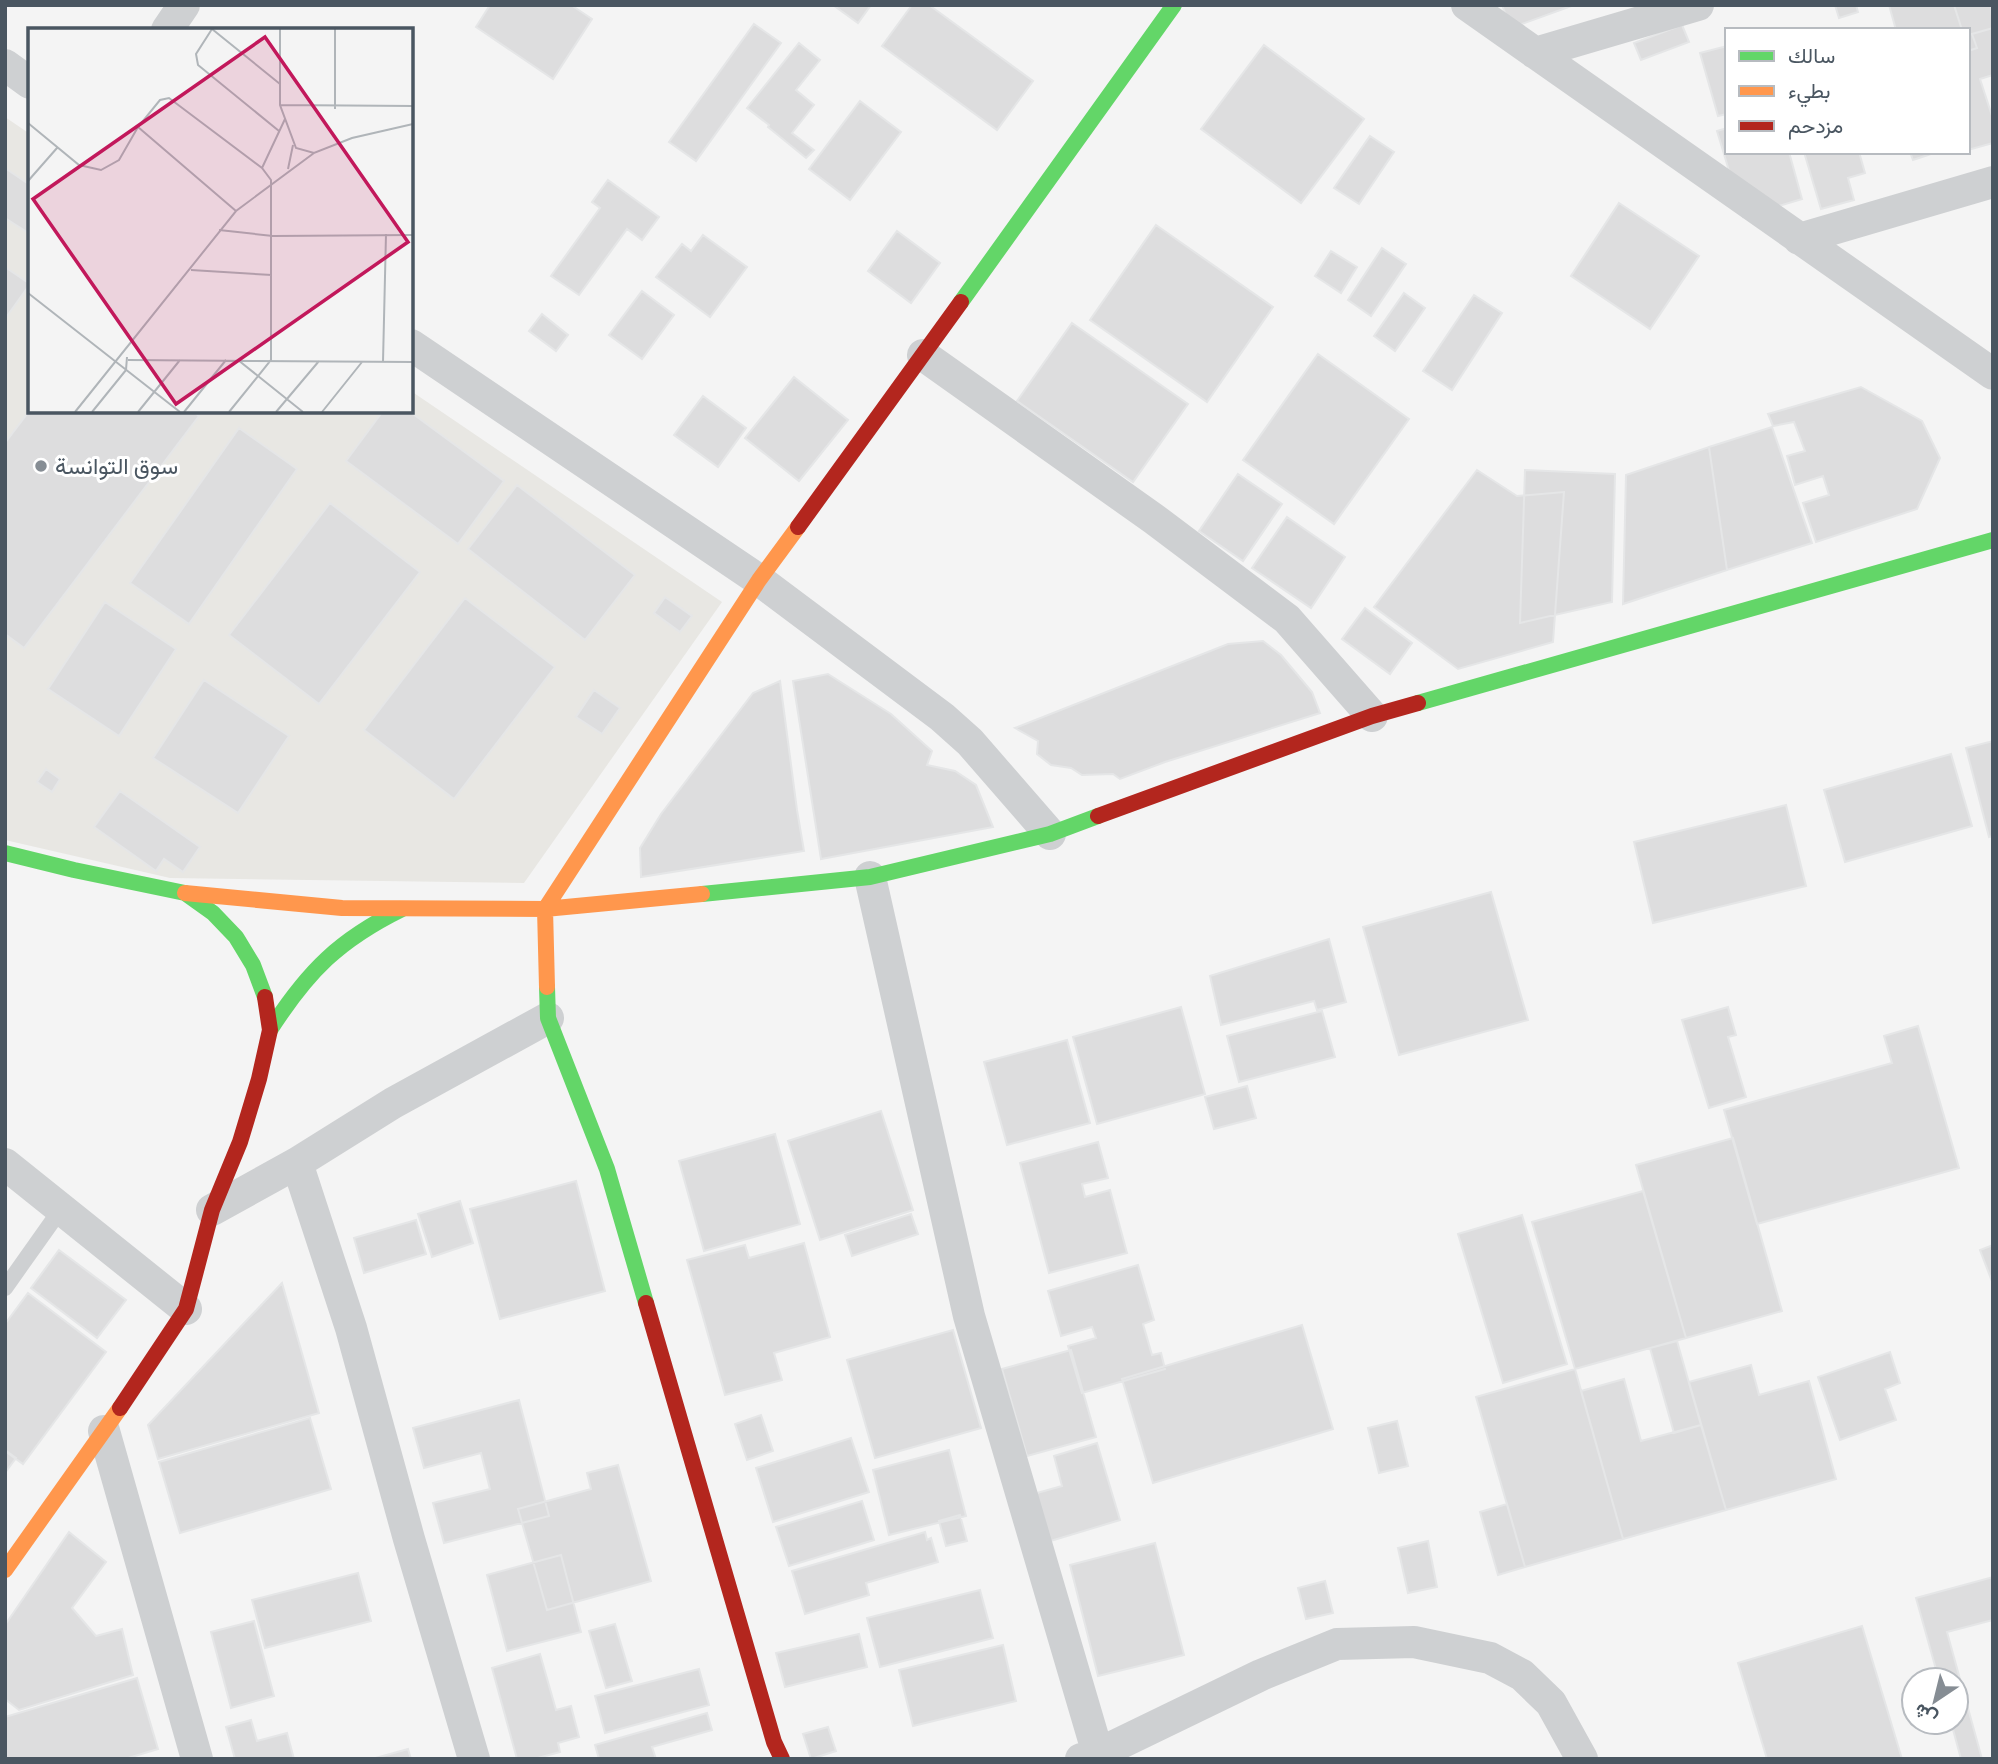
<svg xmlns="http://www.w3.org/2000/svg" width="1998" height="1764" viewBox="0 0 1998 1764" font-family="Cabin,Vazirmatn,sans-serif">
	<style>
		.commercial { fill: #e8e7e3 }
		.building { fill: #ddddde; stroke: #e5e6e7; stroke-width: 2 }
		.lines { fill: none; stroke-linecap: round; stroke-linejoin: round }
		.lane { stroke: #ced0d2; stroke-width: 16 }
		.street { stroke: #ced0d2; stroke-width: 32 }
		.fast { stroke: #63d668; stroke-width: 16 }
		.slow { stroke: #ff974d; stroke-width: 16 }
		.jam { stroke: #b3261e; stroke-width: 16 }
		.poi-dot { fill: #868d94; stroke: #fff; stroke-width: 2.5 }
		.labels { text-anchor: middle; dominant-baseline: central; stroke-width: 6; stroke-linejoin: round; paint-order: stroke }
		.poi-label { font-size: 23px; fill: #4a5661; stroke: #fff; text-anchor: start }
		.inset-road { fill: none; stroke: #b0b5b9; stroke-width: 2 }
		.view { fill: #c2185b; fill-opacity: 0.15; stroke: #c2185b; stroke-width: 3.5 }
		.inset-edge { fill: none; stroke: #4a5661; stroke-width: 3.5 }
	</style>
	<rect width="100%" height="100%" fill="#f4f4f4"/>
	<path class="commercial" d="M5 117 30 134V411H411V391L722 602 524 883 170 878 5 840Z"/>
	<path class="building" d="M490 5H571L592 19 553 79 476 27Z
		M833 5H871L858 23Z
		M912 5H929L1033 81 997 130 882 46Z
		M1502 5H1574L1511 28Z
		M1835 5H1856L1858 12 1839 18Z
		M1889 5H1954L1962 30H1896Z
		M1954 5H1991L1993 28 1972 34 1977 48 1968 51V30H1962Z
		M754 24 781 43 696 161 669 142Z
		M1682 25 1689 42 1641 60 1634 43Z
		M1993 28V75L1980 79 1993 119V143L1968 150V51L1977 48 1972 34Z
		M799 43 820 60 796 90 814 105 792 133 814 150 806 158 768 127 769 125 747 108Z
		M1264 45 1364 119 1301 203 1201 129Z
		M1727 46V114L1718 116 1700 53Z
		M860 101 901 132 850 200 809 169Z
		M1727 128V152H1789L1802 199 1743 217 1717 131Z
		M1370 136 1394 152 1359 204 1334 188Z
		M1804 152H1859L1865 173 1848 178 1854 200 1821 209Z
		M1910 152H1937L1913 160Z
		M5 168 30 185V234L5 218Z
		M608 180 659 217 642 240 627 229 579 295 551 276 600 208 592 202Z
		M1619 203 1699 256 1650 329 1571 276Z
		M1156 225 1273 307 1207 402 1090 320Z
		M897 231 940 263 911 303 868 271Z
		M703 235 747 267 710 317 656 277 682 244 691 251Z
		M1382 248 1406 264 1371 316 1348 300Z
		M1331 251 1357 267 1341 293 1315 276Z
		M5 267 30 284 5 319Z
		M642 291 674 315 642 359 609 335Z
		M1404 293 1425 308 1395 351 1374 336Z
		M1474 295 1502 313 1452 390 1423 371Z
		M542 314 568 335 556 351 529 331Z
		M1072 323 1188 404 1133 482 1017 401Z
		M1318 354 1409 419 1334 524 1243 460Z
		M794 377 848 420 799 481 745 438Z
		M1861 387 1922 421 1940 458 1917 509 1816 542 1803 503 1829 495 1823 476 1795 485 1787 456 1805 451 1794 422 1773 426 1768 414Z
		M703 396 746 428 718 467 674 435Z
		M30 410 192 411 199 416 24 648 5 634V443Z
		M383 411H409L504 481 458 544 346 461Z
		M1772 427 1812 543 1727 570 1709 447Z
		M239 428 297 469 189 624 130 583Z
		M1709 447 1727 570 1623 604 1626 475Z
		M1477 470 1517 496 1564 492 1553 642 1458 669 1374 607Z
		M1525 470 1615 474 1612 602 1520 623Z
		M1238 474 1282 504 1243 561 1199 531Z
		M517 485 635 575 585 640 468 549Z
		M330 503 420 572 319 704 229 635Z
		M1287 517 1345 557 1311 608 1252 568Z
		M665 597 692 616 680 632 654 613Z
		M465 598 555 667 454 799 364 730Z
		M105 602 176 649 119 736 48 689Z
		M1365 608 1412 643 1390 674 1342 639Z
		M1263 641 1281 655 1312 692 1320 713 1165 762 1120 779 1113 774 1082 775 1071 768 1051 765 1037 754 1038 741 1015 728 1228 644Z
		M828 674 891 714 932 751 927 765 955 771 976 785 993 827 821 859 793 681Z
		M204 680 289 736 238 813 153 758Z
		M780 681 797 810 804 851 641 877 640 848 661 814 753 693Z
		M594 690 620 708 602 734 576 717Z
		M1993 741V836L1989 837 1966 748Z
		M1951 754 1972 826 1845 862 1824 790Z
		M46 769 60 779 52 792 37 782Z
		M120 791 200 847 183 872 164 859 156 871 94 827Z
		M1786 805 1806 886 1653 923 1634 842Z
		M1491 892 1528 1020 1399 1055 1363 927Z
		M1329 939 1346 1002 1317 1010 1314 1001 1221 1025 1210 976Z
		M1181 1007 1205 1094 1097 1124 1073 1037Z
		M1728 1007 1736 1035 1728 1037 1746 1097 1709 1108 1682 1020Z
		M1322 1011 1335 1057 1239 1082 1227 1036Z
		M1918 1026 1959 1168 1757 1224 1724 1110 1892 1063 1884 1036Z
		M1067 1040 1090 1123 1007 1145 984 1062Z
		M1247 1086 1256 1118 1214 1129 1205 1097Z
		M881 1111 913 1210 820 1240 788 1141Z
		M775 1134 800 1224 704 1251 679 1161Z
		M1733 1138 1782 1311 1686 1338 1636 1165Z
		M1098 1142 1108 1178 1082 1184 1085 1197 1110 1190 1127 1253 1049 1273 1020 1163Z
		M576 1181 605 1291 500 1319 470 1209Z
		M1643 1191 1686 1338 1575 1369 1532 1222Z
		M460 1201 473 1243 432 1257 418 1214Z
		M911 1214 918 1234 852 1256 845 1235Z
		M1522 1215 1567 1364 1503 1383 1458 1234Z
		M416 1220 426 1254 364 1273 354 1238Z
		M804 1243 830 1337 774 1353 782 1380 725 1395 687 1260 745 1245 749 1258Z
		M1993 1245V1284L1980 1250Z
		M59 1250 126 1300 97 1338 31 1288Z
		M1138 1265 1154 1320 1143 1324 1152 1355 1161 1353 1165 1369 1082 1393 1068 1346 1096 1338 1092 1327 1061 1336 1048 1291Z
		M282 1283 319 1413 158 1459 148 1425Z
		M28 1293 106 1352 23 1464 5 1451V1324Z
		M1302 1325 1333 1429 1153 1483 1122 1379Z
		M953 1330 981 1428 875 1458 847 1360Z
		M1677 1341 1701 1425 1674 1433 1650 1348Z
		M1071 1350 1096 1437 1027 1456 1002 1369Z
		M1890 1352 1900 1383 1885 1389 1896 1420 1840 1440 1818 1377Z
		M1751 1365 1759 1395 1809 1381 1836 1479 1726 1510 1689 1382Z
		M1575 1369 1623 1539 1525 1567 1476 1397Z
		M1624 1379 1641 1441 1701 1425 1726 1510 1623 1539 1581 1391Z
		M519 1400 549 1516 444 1543 433 1503 490 1489 481 1453 424 1468 413 1428Z
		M761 1415 773 1451 747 1460 735 1424Z
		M310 1418 331 1489 180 1533 159 1462Z
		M1397 1421 1408 1466 1379 1473 1368 1428Z
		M851 1438 869 1492 773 1522 756 1468Z
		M1097 1443 1120 1520 1044 1543 1030 1495 1062 1486 1054 1456Z
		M5 1450 16 1458 5 1473Z
		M949 1450 966 1516 889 1535 873 1470Z
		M618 1465 651 1581 547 1610 518 1509 591 1489 587 1473Z
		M862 1501 874 1540 789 1566 776 1527Z
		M1507 1504 1525 1567 1498 1575 1480 1512Z
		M960 1515 967 1541 946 1546 939 1521Z
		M69 1532 106 1562 72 1608 96 1636 122 1629 133 1675 19 1710 5 1699V1625Z
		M925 1532 927 1540 931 1538 938 1562 866 1583 869 1595 805 1614 792 1571Z
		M1428 1541 1437 1587 1408 1593 1398 1548Z
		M1155 1543 1184 1655 1098 1676 1070 1565Z
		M561 1555 581 1632 507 1651 487 1575Z
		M358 1573 371 1621 265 1648 252 1600Z
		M1993 1577V1620L1947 1632 1982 1759H1961L1951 1722H1956V1680H1939L1916 1598Z
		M1325 1581 1333 1613 1306 1619 1298 1588Z
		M980 1590 993 1638 880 1667 867 1618Z
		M254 1621 274 1696 231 1708 211 1632Z
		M615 1624 632 1681 606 1688 589 1631Z
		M1862 1626 1902 1759H1767L1738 1663Z
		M859 1634 867 1667 785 1687 776 1653Z
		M1003 1645 1016 1701 913 1726 899 1670Z
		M540 1654 556 1710 571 1706 579 1737 558 1743 560 1752 534 1759H517L492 1668Z
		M699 1669 709 1705 605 1733 595 1696Z
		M137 1678 158 1749 125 1759H5V1717Z
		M707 1713 712 1730 652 1747 656 1759H599L595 1745Z
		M251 1720 257 1741 287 1733 294 1759H235L226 1727Z
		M828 1727 836 1751 811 1759 803 1734Z
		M408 1749 411 1759H372Z"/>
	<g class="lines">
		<path class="lane" d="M5 1288 61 1209"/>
		<path class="street" d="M1467 5 1993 374
			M167 30 184 5
			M1535 53 1698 5
			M5 65 30 83
			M1799 239 1993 182
			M411 345 759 580 942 717 970 742 1050 834
			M923 355 1154 519 1287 619 1372 716
			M870 877 969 1316 1098 1754
			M297 1163 351 1328 409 1539 474 1759
			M5 1164 186 1309
			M212 1210 297 1163 393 1103 548 1018
			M104 1431 197 1759
			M1081 1759 1098 1754 1261 1675 1337 1644 1414 1642 1490 1658 1522 1675 1551 1703 1582 1759"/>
		<path class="fast" d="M961 302 1174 5
			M1418 703 1993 540
			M5 853 74 870 185 893 213 913 236 937 253 965 265 997
			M702 894 870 877 1050 834 1098 816
			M547 987 548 1018 607 1169 646 1303
			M270 1030C308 971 339 940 402 909"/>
		<path class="slow" d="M185 893 342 908 545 909 702 894
			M547 987 545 909 759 580 798 527
			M5 1570 120 1408"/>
		<path class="jam" d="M798 527 961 302
			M1098 816 1372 716 1418 703
			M646 1303 774 1742 782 1759
			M120 1408 186 1309 212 1210 240 1142 259 1079 270 1030 265 997"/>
	</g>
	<circle class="poi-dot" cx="41" cy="466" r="7"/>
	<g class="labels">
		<g class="poi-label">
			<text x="55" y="466">سوق التوانسة</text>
		</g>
	</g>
	<g transform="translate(28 28)">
		<rect width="385" height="385" fill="#f4f4f4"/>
		<path class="inset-road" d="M184 1 168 26 170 37 251 103M184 1 252 56M252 1V77L268 120 286 125 324 110 385 96M252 77 385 78M307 81V1M0 95 51 137 73 142 91 132 110 99 132 72 141 70 234 140 243 152V332L201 384M110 99 208 183M234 140 257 91M260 141 265 117M0 153 29 120M191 202 245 208 385 207M163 242 244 247M0 265 152 384M100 332 385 334M210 332 275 384M355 334 358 206M47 384 208 183 286 125M64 384 98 342 99 329M110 384 152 332M156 384 198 332M248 384 291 333M294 384 334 334"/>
		<path class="view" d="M237 9 380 214 148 376 5 171Z"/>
		<rect width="385" height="385" class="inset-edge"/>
	</g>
	<rect width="1998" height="1764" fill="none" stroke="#4a5661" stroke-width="14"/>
	<rect x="1725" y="28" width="245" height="126" fill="#ffffff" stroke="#b7bbc0" stroke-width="2"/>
	<rect x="1739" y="51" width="35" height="10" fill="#63d668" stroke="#b7bbc0" stroke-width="2"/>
	<text x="1788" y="63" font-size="21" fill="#4a5661">سالك</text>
	<rect x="1739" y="86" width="35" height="10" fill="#ff974d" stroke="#b7bbc0" stroke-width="2"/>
	<text x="1788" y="98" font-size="21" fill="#4a5661">بطيء</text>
	<rect x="1739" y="121" width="35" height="10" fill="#b3261e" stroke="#b7bbc0" stroke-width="2"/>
	<text x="1788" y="133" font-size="21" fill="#4a5661">مزدحم</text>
	<g transform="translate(1935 1701) rotate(215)"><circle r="33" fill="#ffffff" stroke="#b7bbc0" stroke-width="2"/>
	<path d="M0-5L12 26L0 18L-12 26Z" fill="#868d94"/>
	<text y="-10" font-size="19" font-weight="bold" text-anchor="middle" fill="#4a5661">ش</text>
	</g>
</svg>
